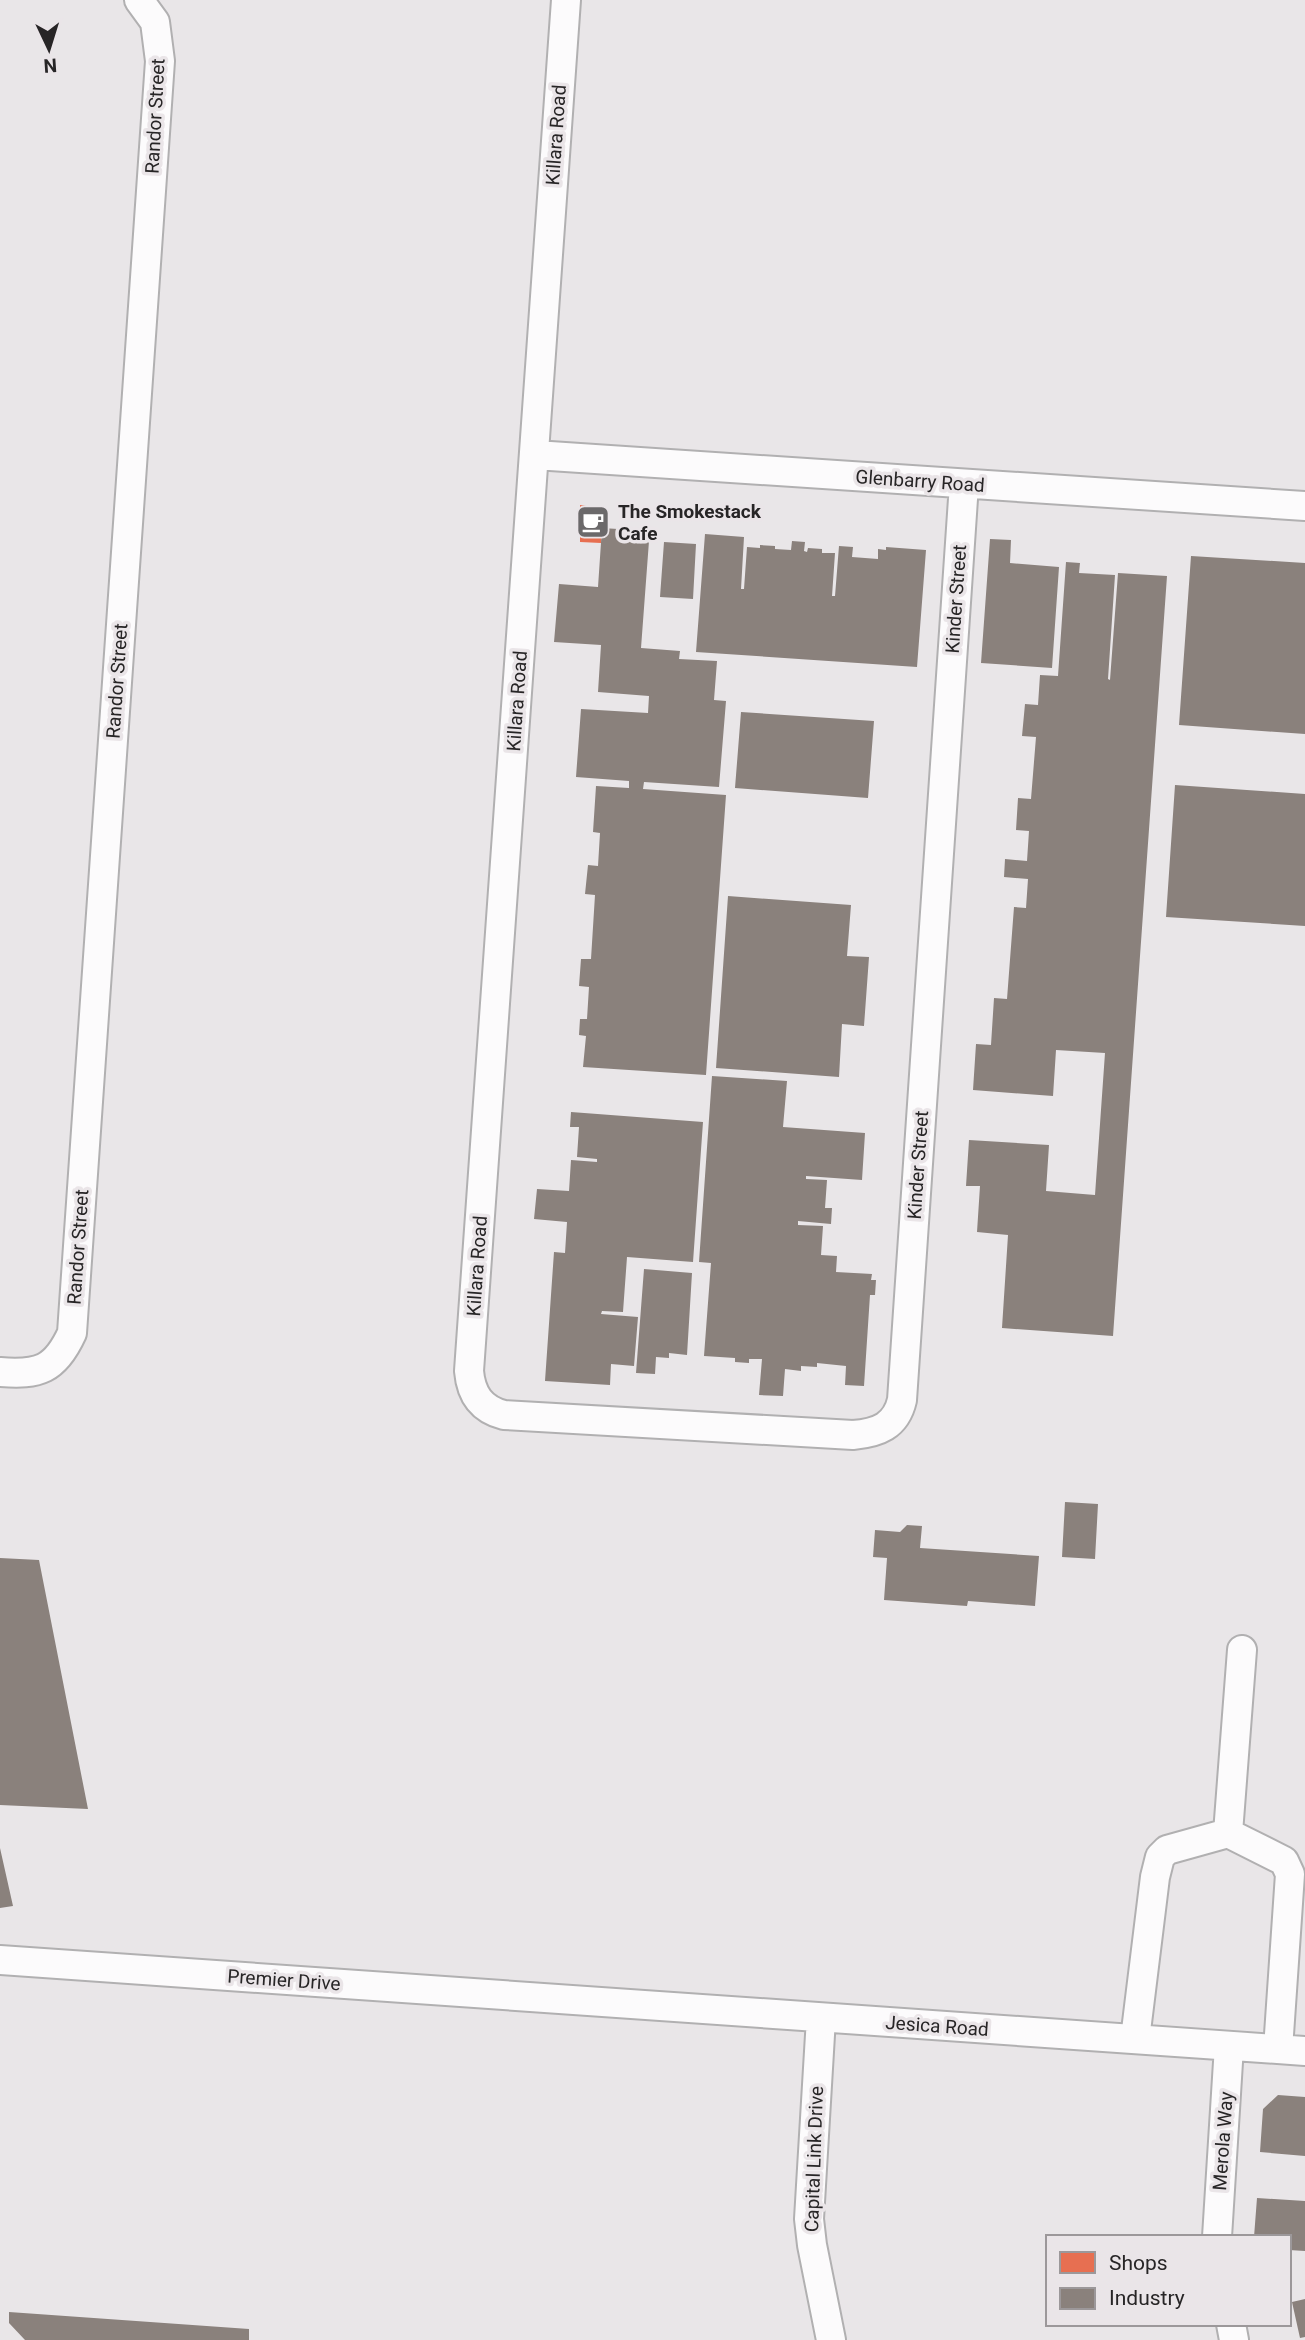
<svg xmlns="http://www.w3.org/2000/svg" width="1305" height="2340" viewBox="0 0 1305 2340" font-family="Roboto,sans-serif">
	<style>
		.shops { fill: #e76f51 }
		.industry { fill: #8a817c }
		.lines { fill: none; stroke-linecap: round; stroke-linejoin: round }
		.minor-casing { stroke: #b1b0b1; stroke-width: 32 }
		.minor { stroke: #fcfbfc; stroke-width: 28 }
		.labels { text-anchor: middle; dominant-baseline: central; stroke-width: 7; stroke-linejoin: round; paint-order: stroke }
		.street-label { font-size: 19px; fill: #272526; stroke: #eae5e8 }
		.poi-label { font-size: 19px; font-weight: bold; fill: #272526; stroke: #eae5e8; text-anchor: start }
	</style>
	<rect width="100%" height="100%" fill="#e9e6e8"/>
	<path class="shops" d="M580 505 604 509 601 543 580 542Z"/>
	<path class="industry" d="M602 528 618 529 617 539 649 541 641 648 680 651 679 659 717 661 714 700 726 701 719 787 644 782 643 789 726 795 706 1075 583 1067 586 1036 579 1035 580 1019H587L589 987 579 986 581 959H591L595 895 585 894 588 865 598 866 600 833 593 832 596 786 629 788V781L576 777 581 709 648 713 649 696 598 692 601 645 554 642 559 584 598 587Z
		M705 534 744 537 741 589H744L747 547 760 548V545L775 546V549L791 550 792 541 805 542 804 551 807 552 808 548 822 549V553H835L832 596H835L839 546 853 547 852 557 878 559V549L886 550V547L926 550 917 667 696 652Z
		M990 539 1011 540 1010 563 1059 567 1052 668 981 663Z
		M664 542 696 544 693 599 660 597Z
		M1191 556 1305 563V734L1179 725Z
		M1066 562 1080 563 1079 573 1115 575 1108 679 1110 680 1118 573 1167 576 1113 1336 1002 1328 1008 1235 977 1232 980 1186H966L969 1140 1049 1145 1046 1191 1095 1195 1105 1053 1056 1050 1053 1096 973 1090 976 1044 991 1045 994 998 1007 999 1014 907 1026 908 1028 879 1004 877 1005 859 1027 861 1029 831 1016 830 1018 798 1031 799 1036 737 1022 736 1025 704 1038 705 1040 675 1058 676Z
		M741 712 874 721 868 798 735 788Z
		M1175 785 1305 794V926L1166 917Z
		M728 896 851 905 847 956 869 957 864 1026 842 1024 839 1077 716 1068Z
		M712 1076 787 1081 783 1127 865 1133 862 1180 806 1176V1179L827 1180 825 1208H832L831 1224 798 1221V1225L823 1226 821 1255 837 1256 836 1272 872 1274 871 1280H876L875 1295H870L864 1386 845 1385 846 1366 817 1363V1367L801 1366V1371L785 1369 783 1396 759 1395 762 1359H749V1363L735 1362V1358L704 1356 711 1263 699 1262Z
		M571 1112 703 1122 693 1262 627 1257 623 1312 602 1311 601 1314 638 1317 634 1366 611 1364 610 1385 545 1381 554 1252 565 1253 567 1222 534 1219 537 1189 569 1191 571 1160 597 1162V1159L577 1157 579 1127H570Z
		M644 1269 692 1273 687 1355 669 1353V1358L656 1357 655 1374 636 1373Z
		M1065 1502 1098 1504 1095 1559 1062 1557Z
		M907 1525 922 1526 920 1548 1039 1556 1035 1606 968 1601 967 1606 884 1600 887 1558 873 1557 875 1530 900 1532Z
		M0 1558 39 1560 88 1809 0 1805Z
		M0 1848 13 1906 0 1908Z
		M1278 2095 1305 2097V2156L1260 2152 1263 2109Z
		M1257 2198 1305 2201V2251L1289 2250V2237H1254Z
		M1305 2299V2337L1300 2338 1292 2302Z
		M9 2312 249 2329V2340H25L9 2323Z"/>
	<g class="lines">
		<defs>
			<path id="minor" d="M566 0 469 1371C471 1394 481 1409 504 1415L853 1435C878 1433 896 1426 902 1400L964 484
				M535 455 1305 506
				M0 1372C39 1375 55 1370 72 1333L160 61 155 22 139 0
				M1228 1833 1242 1650
				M0 1960 1305 2051
				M821 2018 809 2219 812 2245 831 2340
				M1135 2039 1155 1877 1160 1857 1167 1850 1228 1833 1284 1861 1290 1874 1278 2049
				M1217 2237 1229 2046
				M1231 2324 1234 2340"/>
		</defs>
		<use href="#minor" class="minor-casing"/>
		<use href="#minor" class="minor"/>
	</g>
	<defs>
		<symbol id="cafe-square" viewBox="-11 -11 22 22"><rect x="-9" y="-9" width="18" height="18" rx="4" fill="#6b696a" stroke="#eae5e8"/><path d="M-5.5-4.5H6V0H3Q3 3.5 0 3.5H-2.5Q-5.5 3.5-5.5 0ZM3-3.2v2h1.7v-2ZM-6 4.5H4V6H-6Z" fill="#fff"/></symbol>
	</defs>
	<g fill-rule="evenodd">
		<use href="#cafe-square" x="574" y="503" width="38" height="38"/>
	</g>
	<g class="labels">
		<g class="street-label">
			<text transform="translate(155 116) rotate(-87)">Randor Street</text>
			<text transform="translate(556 135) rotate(-86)">Killara Road</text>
			<text transform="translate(920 481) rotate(4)">Glenbarry Road</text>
			<text transform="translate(956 599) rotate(-86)">Kinder Street</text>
			<text transform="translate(117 681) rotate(-86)">Randor Street</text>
			<text transform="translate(517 701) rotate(-86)">Killara Road</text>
			<text transform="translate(918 1165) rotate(-86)">Kinder Street</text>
			<text transform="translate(78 1247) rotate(-86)">Randor Street</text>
			<text transform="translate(477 1266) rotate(-86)">Killara Road</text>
			<text transform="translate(284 1980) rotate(4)">Premier Drive</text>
			<text transform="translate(937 2026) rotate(4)">Jesica Road</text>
			<text transform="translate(1223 2141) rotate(-86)">Merola Way</text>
			<text transform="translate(814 2159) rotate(-88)">Capital Link Drive</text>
		</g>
		<g class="poi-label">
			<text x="618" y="511">The Smokestack<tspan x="618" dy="22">Cafe</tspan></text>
		</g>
	</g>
	<rect x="1046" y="2235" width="245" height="91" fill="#eae5e8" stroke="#9c989a" stroke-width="2"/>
	<rect x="1060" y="2252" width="35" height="21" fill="#e76f51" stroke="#9c989a" stroke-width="2"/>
	<text x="1109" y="2270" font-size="21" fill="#272526">Shops</text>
	<rect x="1060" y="2288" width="35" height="21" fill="#8a817c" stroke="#9c989a" stroke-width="2"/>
	<text x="1109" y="2305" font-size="21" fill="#272526">Industry</text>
	<g transform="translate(49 49) rotate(176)" stroke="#eae5e8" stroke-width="5" paint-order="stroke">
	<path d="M0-5L12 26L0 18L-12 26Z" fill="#272526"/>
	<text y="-10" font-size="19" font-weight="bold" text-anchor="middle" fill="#272526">N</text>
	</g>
</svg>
